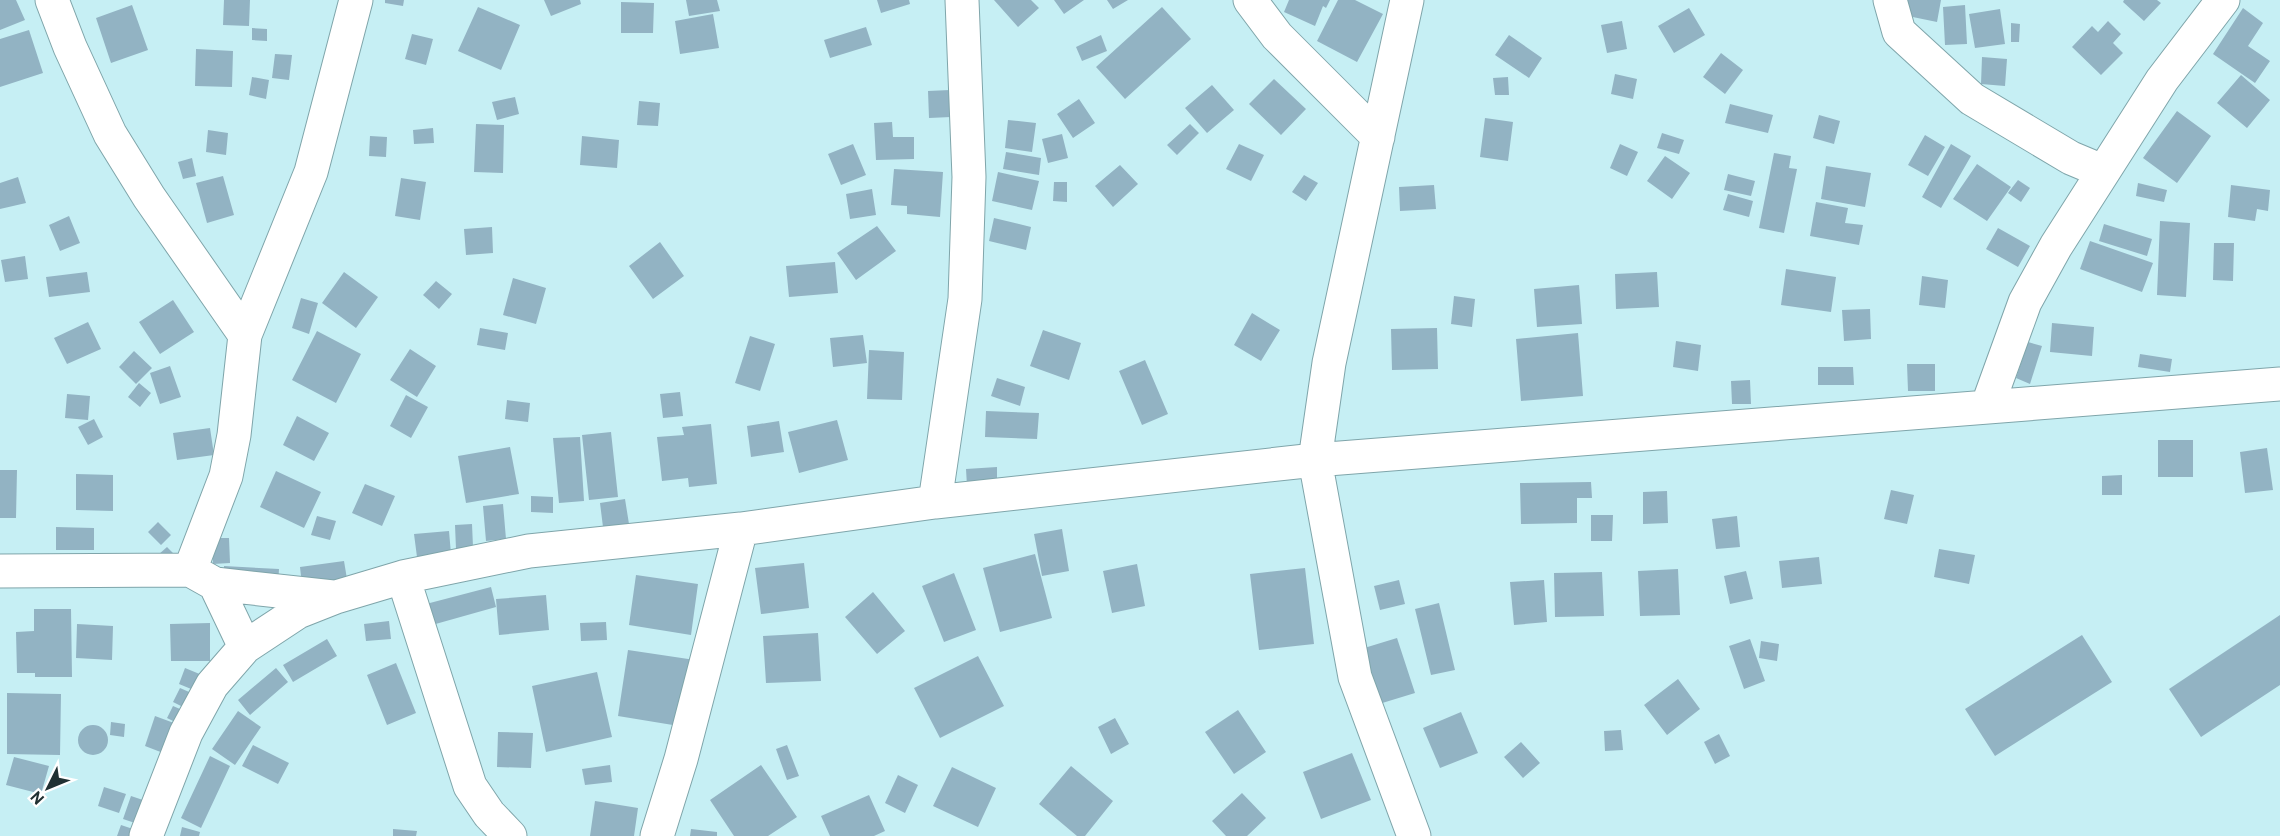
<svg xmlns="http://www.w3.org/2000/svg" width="2280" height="836" viewBox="0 0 2280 836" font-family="Overpass,sans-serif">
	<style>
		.building { fill: #92b3c3 }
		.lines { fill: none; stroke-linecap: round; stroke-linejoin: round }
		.street-casing { stroke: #7fa5aa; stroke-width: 35 }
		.street { stroke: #fff; stroke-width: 33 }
	</style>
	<rect width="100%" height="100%" fill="#c6eff4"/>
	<path class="building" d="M0 0H16L25 20 0 30Z
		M224 0H250L249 26 223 25Z
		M385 0H404L403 6 385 3Z
		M544 0H580L581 4 551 16Z
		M686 0H717L720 11 689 16Z
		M877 0H909L910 4 881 13Z
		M994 0H1031L1039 8 1018 27Z
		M1054 0H1084L1064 14Z
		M1107 0H1128L1113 9Z
		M1289 0H1330L1326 8 1323 6 1315 26 1284 12Z
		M1338 0H1355L1383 14 1357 62 1317 41Z
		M1906 0H1941L1937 22 1903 15Z
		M2124 0H2157L2161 3 2144 21 2123 2Z
		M621 2 654 3 653 33H621Z
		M132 5 148 50 111 63 96 18Z
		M1965 5 1967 44 1945 45 1943 7Z
		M478 7 520 25 501 70 458 51Z
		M1162 7 1191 39 1125 99 1096 67Z
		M1689 8 1705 35 1674 53 1658 26Z
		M2243 8 2263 23 2248 46 2270 61 2255 83 2213 54Z
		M2000 9 2005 44 1975 48 1969 14Z
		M713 14 719 48 680 54 675 21Z
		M1622 21 1627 49 1607 53 1601 25Z
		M2108 21 2121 34 2113 43 2123 53 2101 75 2072 47 2092 26 2098 32Z
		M2011 23 2020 24 2019 42H2011Z
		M866 27 872 45 830 58 824 40Z
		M252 28 267 29V41L252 40Z
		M29 30 43 73 0 87V39Z
		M412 34 433 39 426 65 405 59Z
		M1101 35 1107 51 1082 61 1076 47Z
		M1509 35 1542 58 1529 78 1495 55Z
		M196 49 233 51 232 87 195 86Z
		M1721 53 1743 70 1725 94 1703 77Z
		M275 54 292 55 289 80 272 78Z
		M1982 57 2007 59 2005 86 1981 84Z
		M1615 74 1637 79 1633 99 1611 94Z
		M2241 75 2270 100 2247 128 2217 103Z
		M252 77 269 80 266 99 249 95Z
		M1508 77 1509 95H1495L1493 78Z
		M1274 79 1306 109 1281 135 1249 104Z
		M1212 85 1234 110 1207 133 1185 108Z
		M950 90 951 117 929 118 928 91Z
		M515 97 519 114 497 120 492 102Z
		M1079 99 1095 123 1073 138 1057 114Z
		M639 101 660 103 658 126 637 125Z
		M1730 104 1773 115 1768 133 1725 123Z
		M2177 111 2211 136 2177 183 2143 158Z
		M1819 115 1840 121 1834 144 1813 138Z
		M1485 118 1513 122 1508 161 1480 157Z
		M1008 120 1036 123 1032 152 1005 148Z
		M892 122 893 137H914V159L876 160 874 123Z
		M476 124 504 125 503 173 474 172Z
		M1190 124 1199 133 1177 155 1167 145Z
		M433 128 434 143 414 144 413 130Z
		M208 130 228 133 226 155 206 152Z
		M1662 133 1684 140 1679 154 1657 148Z
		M1062 134 1068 158 1048 163 1042 139Z
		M1925 135 1945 147 1928 176 1908 165Z
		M370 136 387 137 386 157 369 156Z
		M582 136 619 140 617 168 580 165Z
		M853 144 866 175 841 185 828 154Z
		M1239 144 1264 155 1251 181 1226 169Z
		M1620 144 1638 152 1627 176 1610 168Z
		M1951 144 1971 156 1941 208 1922 197Z
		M1006 152 1041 158 1039 175 1003 169Z
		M1774 153 1791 156 1789 168 1797 169 1784 233 1759 228Z
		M1665 156 1690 173 1672 199 1647 181Z
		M192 158 196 176 183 179 178 162Z
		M1977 164 2011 187 1987 221 1953 199Z
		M1120 165 1138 184 1113 207 1095 186Z
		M1826 166 1871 173 1865 207 1821 199Z
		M894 169 943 172 940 217 907 214V206L891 205Z
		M998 172 1039 181 1032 210 992 201Z
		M1728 174 1755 181 1751 196 1724 190Z
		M1304 175 1318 183 1306 201 1292 192Z
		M223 176 234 215 207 223 196 183Z
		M18 177 26 203 0 209V183Z
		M401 178 426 182 420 220 395 216Z
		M2018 180 2030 188 2021 202 2008 193Z
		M1054 182H1067V202L1053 201Z
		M2138 183 2167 190 2164 202 2136 196Z
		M1434 185 1436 209 1400 211 1399 187Z
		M2231 185 2270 190 2268 211 2257 209 2255 221 2228 217Z
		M872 189 876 215 850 219 846 194Z
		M1728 194 1753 201 1749 217 1723 210Z
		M1816 202 1848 208 1845 223 1863 225 1859 245 1810 236Z
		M69 216 80 243 60 251 49 225Z
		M994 218 1031 227 1026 250 989 241Z
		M2160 221 2190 223 2186 297 2157 295Z
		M2104 224 2152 239 2147 256 2099 241Z
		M877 226 896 251 856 280 837 253Z
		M492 227 493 253 466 255 464 229Z
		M1998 228 2030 246 2018 267 1986 249Z
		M2090 241 2153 263 2142 292 2080 269Z
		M660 242 684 276 653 299 629 266Z
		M2214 243H2234L2233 281 2213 280Z
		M25 256 28 279 5 282 1 260Z
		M835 262 838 293 789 297 786 266Z
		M1786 269 1836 277 1831 312 1781 305Z
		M87 272 90 292 49 297 46 277Z
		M344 272 378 297 356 328 322 303Z
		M1657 272 1659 307 1616 309 1615 274Z
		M1922 276 1948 280 1945 308 1919 305Z
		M513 278 546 288 536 324 503 315Z
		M436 281 452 294 439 309 423 295Z
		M1579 285 1582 324 1537 327 1534 289Z
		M1454 296 1475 299 1472 327 1451 324Z
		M301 298 318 303 309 334 292 328Z
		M173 300 194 332 160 354 139 322Z
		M1870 309 1871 339 1844 341 1842 310Z
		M1252 313 1280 330 1261 361 1234 345Z
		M88 322 101 349 67 364 54 338Z
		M2052 323 2094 327 2092 356 2050 352Z
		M480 328 508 333 505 350 477 345Z
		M1437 328 1438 369 1392 370 1391 329Z
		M1043 330 1081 343 1069 380 1030 366Z
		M317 331 361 354 336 403 292 380Z
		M1578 333 1583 396 1521 401 1516 339Z
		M863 335 867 363 833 367 830 338Z
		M750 336 775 344 760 391 735 383Z
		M1676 341 1701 345 1698 371 1673 367Z
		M2028 342 2042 346 2030 384 2016 378Z
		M410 349 436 366 417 397 390 380Z
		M869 350 904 352 902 400 867 399Z
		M134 351 152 368 136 384 119 367Z
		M2140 354 2172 359 2170 372 2138 367Z
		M1145 360 1168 414 1142 425 1119 371Z
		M1907 364H1935V391H1908Z
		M170 366 181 397 160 404 150 373Z
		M1818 367H1853L1854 385H1818Z
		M997 378 1025 387 1020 406 991 396Z
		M1750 380 1751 404H1732L1731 381Z
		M139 383 151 393 140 407 128 397Z
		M680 392 683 416 663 418 660 394Z
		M67 394 90 396 88 420 65 418Z
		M406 395 428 407 411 438 390 426Z
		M507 400 530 403 528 422 505 419Z
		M986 411 1039 413 1037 439 985 437Z
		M297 416 329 433 314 461 283 445Z
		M94 419 103 437 88 445 78 427Z
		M837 420 848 460 799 473 788 432Z
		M779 421 784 452 751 457 747 426Z
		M711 424 717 484 689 487 688 478 662 481 657 437 684 435 682 427Z
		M210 428 214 455 177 460 173 433Z
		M611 432 618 497 589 500 582 435Z
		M580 437 584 501 559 503 553 438Z
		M2158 440H2193V477H2158Z
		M510 447 519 494 466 503 458 456Z
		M2267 448 2273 490 2245 493 2240 452Z
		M997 467V485L967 486 966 469Z
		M0 470H17L16 518H0Z
		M276 471 321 492 304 528 260 507Z
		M76 474 113 475V511L76 510Z
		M2122 475V495H2102V476Z
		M1591 482 1592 498H1577V523L1521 524 1520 483Z
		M365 484 395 496 382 526 352 513Z
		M1891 490 1914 495 1907 524 1884 519Z
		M1667 491 1668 523 1643 524V492Z
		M531 496 553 497V513L531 512Z
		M625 499 629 524 603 527 600 503Z
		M503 504 506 539 486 541 483 506Z
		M1591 515H1613L1612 541H1591Z
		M317 516 336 521 330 540 311 535Z
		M1737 516 1740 547 1716 549 1712 519Z
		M158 522 171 535 161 545 148 532Z
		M472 524 473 547 456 549 455 525Z
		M56 527 94 528V550H56Z
		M1062 529 1069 571 1042 576 1034 534Z
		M449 531 451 554 417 557 414 534Z
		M212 538H229L230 563 213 564Z
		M167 547 174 554 158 555Z
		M1939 549 1975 555 1969 584 1934 577Z
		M1035 554 1052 618 1000 632 983 568Z
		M1819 557 1822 584 1782 588 1779 561Z
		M344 561 347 579 302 585 300 567Z
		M804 563 809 608 761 614 755 568Z
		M1137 564 1145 606 1112 613 1103 571Z
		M224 566 279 569 278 585 224 581Z
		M1305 568 1314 644 1259 650 1250 574Z
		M1678 569 1680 615 1640 616 1638 571Z
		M1746 571 1753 599 1730 604 1724 576Z
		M1602 572 1604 616 1555 617 1554 573Z
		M954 573 976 630 944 642 922 586Z
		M636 575 698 584 691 635 629 625Z
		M1399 580 1405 604 1380 610 1374 586Z
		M1544 580 1547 622 1514 625 1510 582Z
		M491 587 496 607 432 625 426 604Z
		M873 592 905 631 877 654 845 617Z
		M546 595 549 630 499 635 496 599Z
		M1439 603 1455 670 1431 675 1415 609Z
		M34 609H71L72 677H35V673H17L16 632 34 631Z
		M2280 615V685L2201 737 2169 689Z
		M389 621 391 639 366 641 364 624Z
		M606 622 607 640 581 641 580 623Z
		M210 623V661H171L170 624Z
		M77 624 113 626 112 660 76 658Z
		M818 633 821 681 766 683 763 636Z
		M2082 635 2112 682 1995 756 1965 709Z
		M1397 638 1415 693 1379 704 1361 649Z
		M327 639 337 656 293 682 283 665Z
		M1750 639 1765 681 1744 689 1729 646Z
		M1761 641 1779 644 1777 661 1759 658Z
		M628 650 695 660 685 727 618 716Z
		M978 656 1004 706 940 738 914 688Z
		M396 663 416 713 387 725 367 675Z
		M185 668 202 675 196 691 179 684Z
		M276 668 288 682 250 715 238 700Z
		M597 672 612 737 546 752 532 686Z
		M1678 679 1700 709 1667 735 1644 705Z
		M180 688 196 695 189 710 173 702Z
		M7 693 61 694 60 755 7 754Z
		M173 706 187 712 181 725 167 718Z
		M1238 710 1266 752 1234 774 1205 732Z
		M238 711 261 727 235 765 212 749Z
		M1461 712 1478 753 1440 768 1423 728Z
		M155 716 182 726 171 756 145 746Z
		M1115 718 1129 744 1111 754 1098 727Z
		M111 722 125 724 124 737 110 735Z
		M78 740a15 15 0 1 1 30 0a15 15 0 1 1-30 0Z
		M1621 730 1623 750 1605 751 1604 731Z
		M498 732 533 733 531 768 497 767Z
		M1719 734 1730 756 1715 764 1704 742Z
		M1521 742 1540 763 1523 778 1504 757Z
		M253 745 289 763 278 784 242 766Z
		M787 745 799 776 787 780 776 749Z
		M1352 753 1371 800 1321 819 1303 772Z
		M210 756 230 766 201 828 181 818Z
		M14 757 49 766 41 794 6 785Z
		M610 765 612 782 585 785 582 769Z
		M761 765 797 817 768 836H734L710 800Z
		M1071 766 1113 801 1085 836H1077L1039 804Z
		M952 767 996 788 978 827 933 806Z
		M898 775 918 785 905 813 885 803Z
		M104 787 126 794 119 813 98 806Z
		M1242 793 1266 818 1247 836H1226L1212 821Z
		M869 795 885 831 874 836H830L821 816Z
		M131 796 149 802 141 825 123 819Z
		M595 801 638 808 634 836H590Z
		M121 825 136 830 135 836H117Z
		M182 827 200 832 199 836H180Z
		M393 829 417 831 416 836H393Z
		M691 829 717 832V836H690Z"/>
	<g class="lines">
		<defs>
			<path id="street" d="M52 0 70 47 110 134 149 197 245 335 234 435 226 476 190 570
				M1250 0 1277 36 1378 137
				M1407 0 1329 363 1315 460 1355 677 1414 836
				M1890 0 1899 32 1972 99 2071 158 2102 171
				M245 335 311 172 356 0
				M1987 407 2025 302 2056 246 2162 80 2223 0
				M935 502 965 299 969 177 962 0
				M0 571 190 570 215 584 333 597
				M403 577 470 786 489 814 510 836
				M215 584 245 647
				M146 836 186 733 212 685 245 647 298 612 336 597 403 577 529 551 741 529 935 502 1315 460 2280 384
				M657 836 681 759 741 529"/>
		</defs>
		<use href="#street" class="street-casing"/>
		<use href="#street" class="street"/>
	</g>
	<g transform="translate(48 788) rotate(227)" stroke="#ffffff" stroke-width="4.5" paint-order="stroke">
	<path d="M0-4.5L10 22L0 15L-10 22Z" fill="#203032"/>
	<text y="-9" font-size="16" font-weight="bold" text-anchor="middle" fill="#203032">N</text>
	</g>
</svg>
